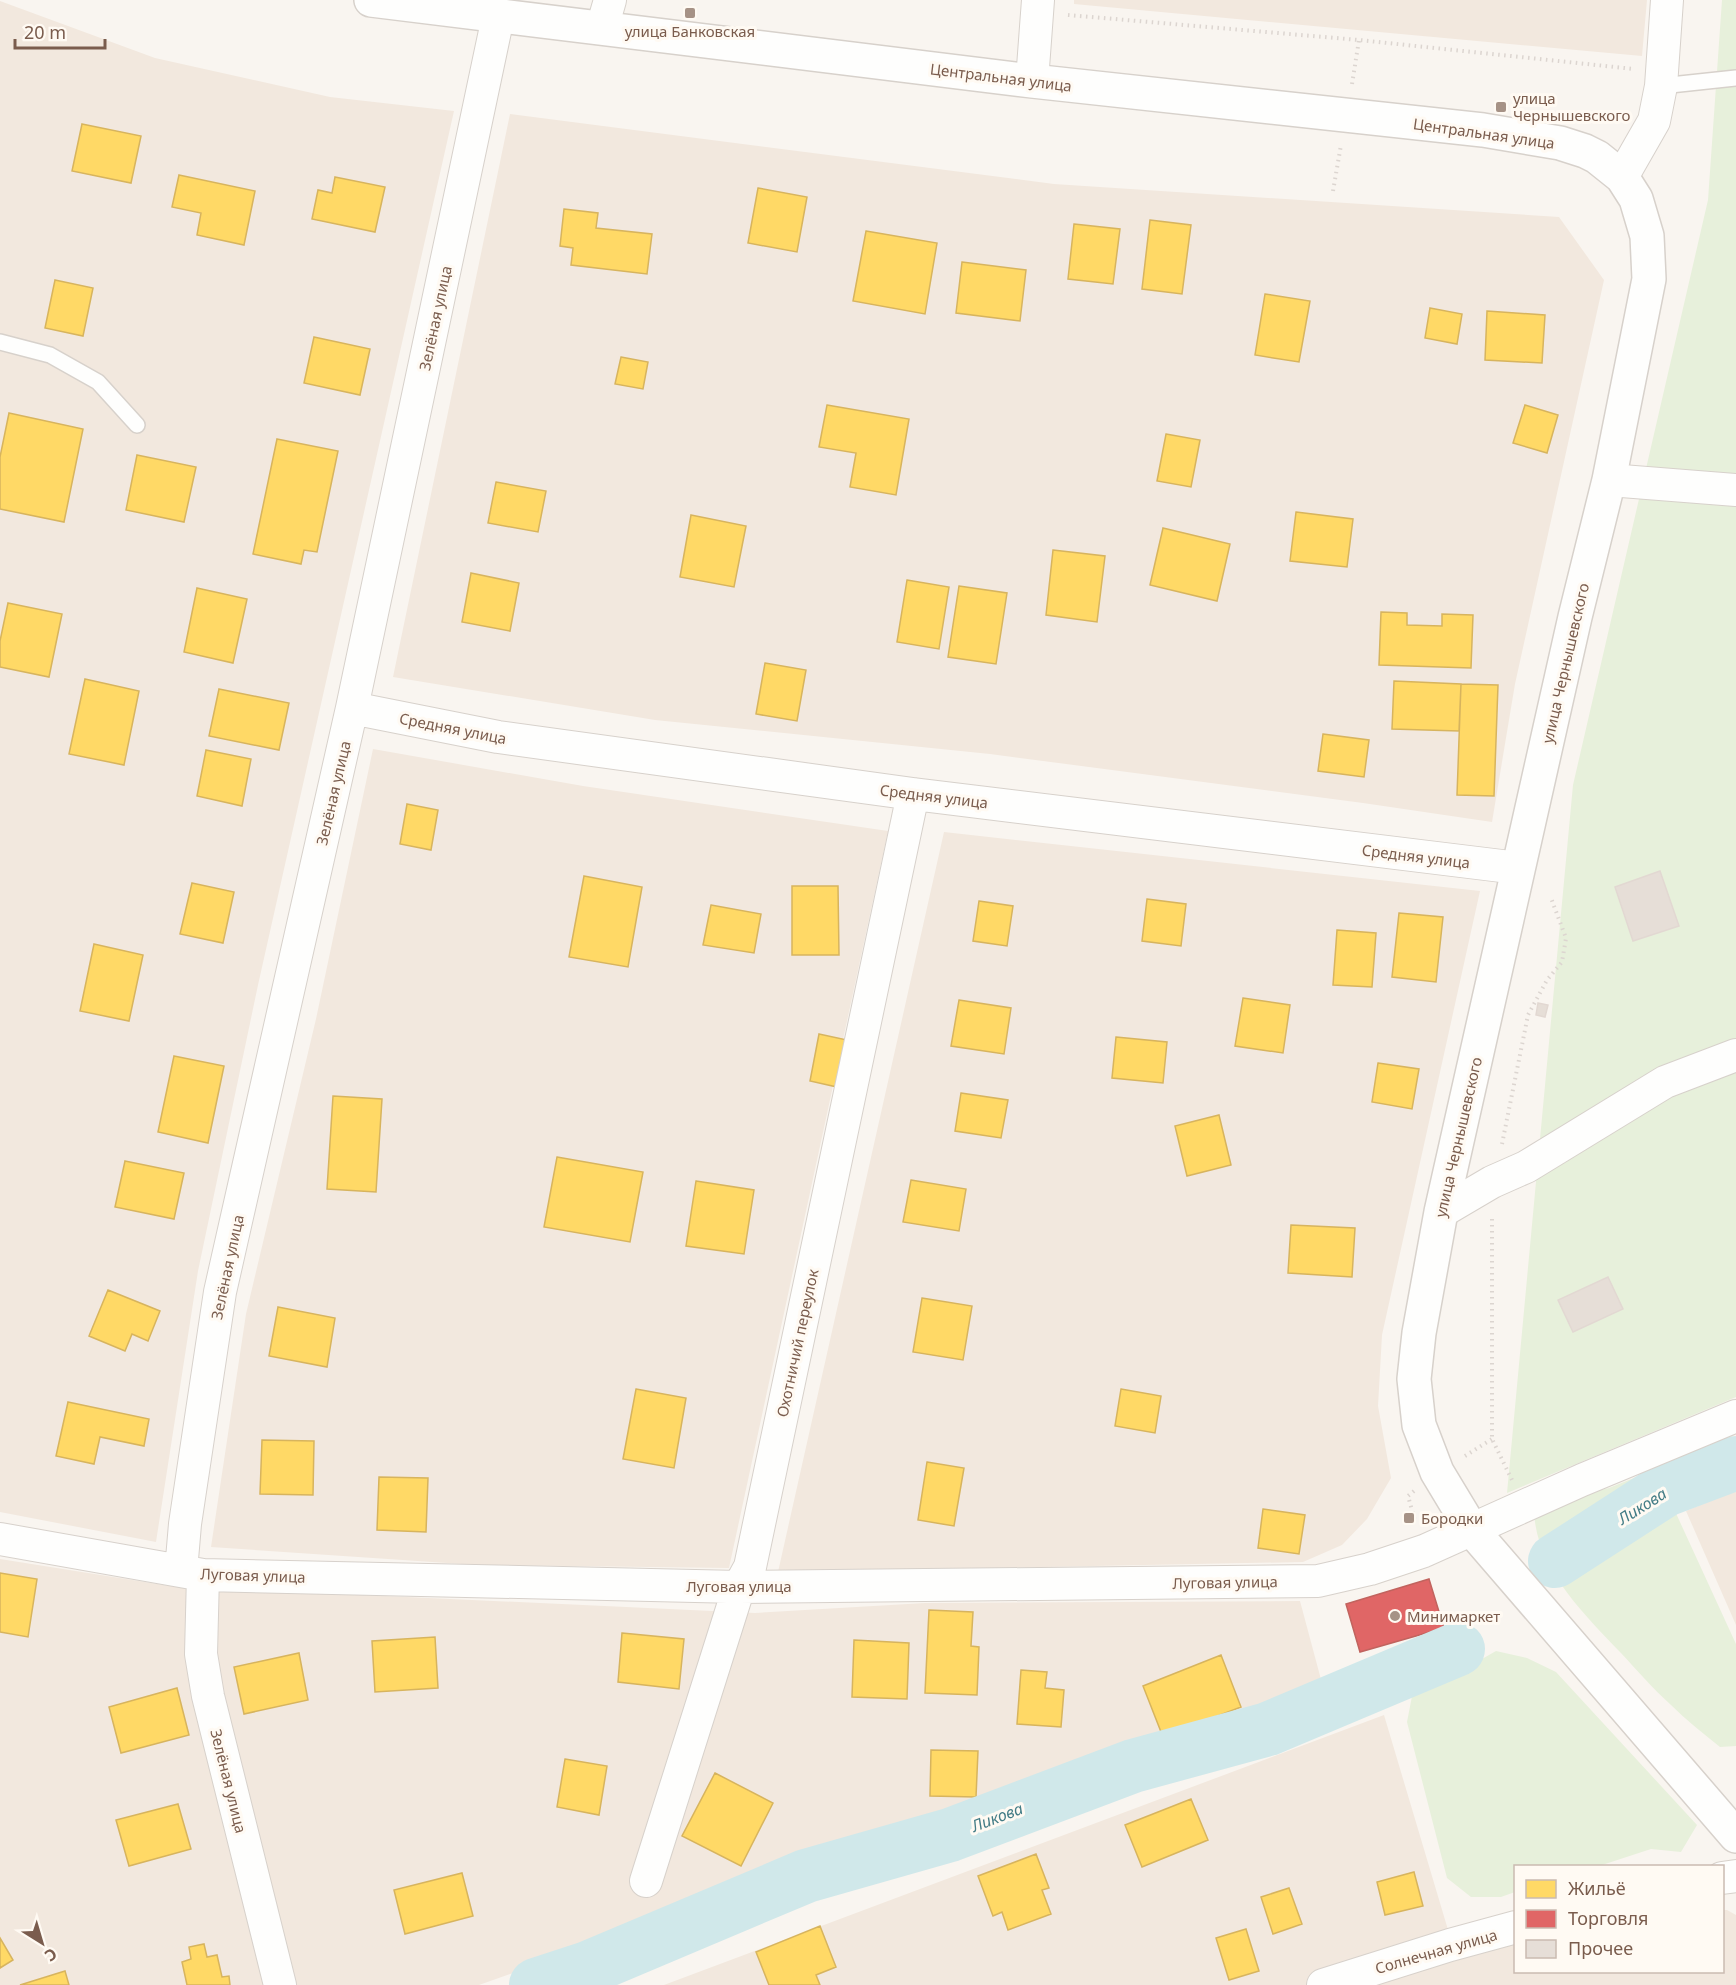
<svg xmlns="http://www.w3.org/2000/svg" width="1736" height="1985" viewBox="0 0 1736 1985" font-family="'Noto Sans',sans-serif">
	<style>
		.residential { fill: #f2e8de }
		.green { fill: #e7f0db }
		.homes { fill: #ffd966; stroke: #d7b45e; stroke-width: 1.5 }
		.shops { fill: #e06666; stroke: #c1635e; stroke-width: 1.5 }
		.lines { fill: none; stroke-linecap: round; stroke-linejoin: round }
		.river { stroke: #d0e8ea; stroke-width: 54 }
		.building { fill: #e6ded7; stroke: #e2d8d2; stroke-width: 1.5 }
		.service-casing { stroke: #d7d1cb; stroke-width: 18 }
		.minor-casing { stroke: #d7d1cb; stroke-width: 34 }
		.tertiary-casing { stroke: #d7d1cb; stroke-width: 36 }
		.path { stroke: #dcd5d0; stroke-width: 4; stroke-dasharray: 1.5 4.5; stroke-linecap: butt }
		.service { stroke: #fefefd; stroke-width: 15 }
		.minor { stroke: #fefefd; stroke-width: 32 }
		.tertiary { stroke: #fefefd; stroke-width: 33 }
		.poi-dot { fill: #a69286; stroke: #fffaf3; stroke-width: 2 }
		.labels { text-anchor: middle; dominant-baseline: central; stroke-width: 6; stroke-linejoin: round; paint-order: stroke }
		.poi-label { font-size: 15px; fill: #7a5c4d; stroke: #fffaf3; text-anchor: start }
		.street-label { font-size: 15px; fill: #7a5c4d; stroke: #fffaf3 }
		.water-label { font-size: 16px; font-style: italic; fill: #437c86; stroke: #fffaf3 }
	</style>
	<rect width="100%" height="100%" fill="#f9f5f0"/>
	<path class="residential" d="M1074 0H1647L1642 56 1074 4Z
		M0 1 155 58 330 97 454 111 258 985 198 1271 156 1542 0 1512Z
		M510 114 1054 184 1559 217 1604 280 1515 684 1492 822 1363 803 990 754 655 720 393 677Z
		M373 749 583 786 888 831 729 1568 477 1565 211 1547 246 1314 316 1019Z
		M944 832 1480 891 1382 1335 1378 1406 1391 1478 1367 1519 1342 1545 1303 1562 778 1572Z
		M1736 1490V1625L1686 1511Z
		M0 1559 170 1586 755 1613 925 1603 1300 1601 1323 1687 479 1985H0Z
		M1384 1715 1457 1960 1515 1942 1516 1972H1722L1723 1910H1727L1736 1915V1985H664Z"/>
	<path class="green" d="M1722 0H1736V1397L1507 1493 1573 785 1708 200Z
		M1736 1437V1477C1714 1486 1692 1493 1674 1509L1736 1644V1746L1720 1747C1703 1733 1686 1720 1671 1705 1653 1689 1637 1670 1620 1652 1583 1613 1536 1568 1534 1511L1567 1498 1609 1488Z
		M1496 1651 1527 1658 1556 1672 1697 1825 1681 1852 1651 1849 1599 1866H1516L1515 1892 1501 1897H1471L1447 1878 1407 1722 1413 1691 1435 1669 1468 1667Z"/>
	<path class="homes" d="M82 124 141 136 131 183 72 171Z
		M179 175 255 191 244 245 197 235 201 213 172 207Z
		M335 177 385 187 375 232 312 219 318 190 332 193Z
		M758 188 807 197 797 252 748 243Z
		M564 209 598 213 596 228 652 234 647 274 571 265 573 248 560 246Z
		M1150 220 1191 225 1182 294 1142 289Z
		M1074 224 1120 229 1113 284 1068 279Z
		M866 231 937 243 925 314 853 301Z
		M962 262 1026 270 1020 321 956 313Z
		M55 280 93 288 83 336 45 328Z
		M1265 294 1310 301 1299 362 1255 355Z
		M1430 308 1462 314 1457 344 1425 338Z
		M1487 311 1545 315 1542 363 1485 360Z
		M314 337 370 349 360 395 304 383Z
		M621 357 648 362 643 389 615 384Z
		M827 405 909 419 896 495 850 487 856 453 819 447Z
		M1525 405 1558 415 1547 453 1513 443Z
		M9 413 83 429 64 522 0 509V457Z
		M1166 434 1200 440 1191 487 1157 481Z
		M277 439 338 451 317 552 304 550 301 564 253 554Z
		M137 455 196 467 184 522 126 510Z
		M496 482 546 491 538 532 488 523Z
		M1296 512 1353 519 1347 567 1290 561Z
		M691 515 746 526 734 587 680 577Z
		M1163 528 1230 544 1217 601 1150 585Z
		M1053 550 1105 556 1097 622 1046 615Z
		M471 573 519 583 510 631 462 622Z
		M907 580 949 587 939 649 897 642Z
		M959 586 1007 593 996 664 948 657Z
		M197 588 247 599 233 663 184 652Z
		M8 603 62 614 49 677 0 667V641Z
		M1381 612 1407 613V625L1442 626V614L1473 615 1471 668 1379 665Z
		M765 663 806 670 797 721 756 714Z
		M85 679 139 691 124 765 69 754Z
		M1394 681 1461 684 1459 731 1392 729Z
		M1461 684 1498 685 1494 796 1457 795Z
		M219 689 289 703 279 750 209 736Z
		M1323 734 1369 740 1364 777 1318 771Z
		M206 750 251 759 242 806 197 796Z
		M407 804 438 810 431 850 400 844Z
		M584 876 642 887 628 967 569 957Z
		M192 883 234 892 223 943 180 934Z
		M792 886H838L839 955H792Z
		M1147 899 1186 904 1181 946 1142 941Z
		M979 901 1013 906 1007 946 973 941Z
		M711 905 761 914 754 953 703 945Z
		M1399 913 1443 917 1436 982 1392 977Z
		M1337 930 1376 933 1372 987 1333 985Z
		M94 944 143 955 129 1021 80 1011Z
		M1243 998 1290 1005 1283 1053 1235 1046Z
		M959 1000 1011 1008 1004 1054 951 1046Z
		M819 1034 847 1040 837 1087 810 1081Z
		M1116 1037 1167 1042 1163 1083 1112 1078Z
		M174 1056 224 1066 208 1143 158 1132Z
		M1378 1063 1419 1069 1412 1109 1372 1102Z
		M961 1093 1008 1100 1001 1138 955 1131Z
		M333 1096 382 1099 376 1192 327 1189Z
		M1219 1115 1231 1165 1187 1176 1175 1126Z
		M557 1157 643 1172 630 1242 544 1227Z
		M125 1161 184 1173 174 1219 115 1207Z
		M911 1180 966 1189 959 1231 903 1222Z
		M696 1181 754 1190 744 1254 686 1246Z
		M1291 1225 1355 1228 1352 1277 1288 1273Z
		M108 1290 160 1311 148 1341 132 1334 125 1351 89 1336Z
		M922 1298 972 1306 963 1360 913 1352Z
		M278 1307 335 1318 327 1367 269 1356Z
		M636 1389 686 1398 674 1468 623 1459Z
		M1121 1389 1161 1396 1155 1433 1115 1426Z
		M68 1402 149 1419 144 1446 100 1437 94 1464 56 1456Z
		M262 1440 314 1441 313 1495 260 1494Z
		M927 1462 964 1468 954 1526 918 1520Z
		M379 1477 428 1478 426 1532 377 1530Z
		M1263 1509 1305 1515 1299 1554 1258 1548Z
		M0 1573 37 1579 28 1637 0 1632Z
		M929 1610 973 1612 971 1646 979 1647 977 1695 925 1693Z
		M622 1633 684 1639 679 1689 618 1682Z
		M435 1637 438 1688 375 1692 372 1641Z
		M854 1640 909 1643 907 1699 852 1697Z
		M299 1653 308 1700 244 1714 234 1667Z
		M1221 1655 1241 1707 1163 1737 1143 1686Z
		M1021 1670 1047 1672 1045 1688 1064 1690 1061 1727 1017 1724Z
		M177 1688 189 1735 121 1753 109 1707Z
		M931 1750 978 1751 976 1797 930 1796Z
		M565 1759 607 1766 599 1815 557 1807Z
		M715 1773 773 1803 741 1866 682 1836Z
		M1191 1799 1208 1840 1142 1867 1125 1825Z
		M178 1804 191 1849 129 1866 116 1820Z
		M1036 1854 1049 1888 1042 1890 1051 1914 1008 1930 1002 1912 993 1916 978 1876Z
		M1414 1872 1423 1906 1385 1915 1377 1882Z
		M462 1873 473 1916 405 1934 394 1890Z
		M1289 1888 1302 1924 1273 1934 1261 1897Z
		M820 1926 836 1967 816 1975 820 1985H769L756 1952Z
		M1246 1929 1259 1971 1229 1980 1216 1938Z
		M0 1938 13 1960 0 1968Z
		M204 1944 207 1957 217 1955 222 1977 229 1976 230 1985H187L182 1962 191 1959 189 1947Z
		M65 1971 69 1985H20Z"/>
	<path class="shops" d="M1429 1579 1444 1628 1360 1652 1346 1604Z"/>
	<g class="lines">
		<path class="river" d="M1555 1561 1665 1490 1736 1463
			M536 1985 588 1968 806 1876 950 1835 1133 1766 1268 1729 1458 1649"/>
	</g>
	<path class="building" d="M1660 871 1679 926 1633 941 1615 887Z
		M1538 1003 1548 1005 1545 1017 1536 1015Z
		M1608 1277 1623 1309 1573 1332 1558 1300Z"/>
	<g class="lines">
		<defs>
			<path id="service" d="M1661 86 1736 78
				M0 342 50 355 98 382 137 425"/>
			<path id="minor" d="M602 28 610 0
				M1032 81 1038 0
				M1622 177 1654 121 1661 86 1667 0
				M1609 480 1736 490
				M352 708 498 737 913 794 1518 868
				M1441 1212 1492 1182 1526 1167 1665 1082 1736 1055
				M0 1539 203 1575 739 1587 1318 1581 1370 1569 1424 1551 1582 1480 1736 1416
				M181 1571 185 1524 220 1292 352 708 498 17
				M203 1575 201 1654 208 1696 280 1985
				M1722 1878 1736 1876
				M646 1881 739 1587 750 1567 913 794
				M1323 1985 1450 1945 1516 1927"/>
			<path id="tertiary" d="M371 0 1032 81 1483 130 1560 143 1585 151 1597 157 1622 177 1636 199 1647 236 1649 279 1609 480 1575 617 1441 1212 1419 1333 1414 1379 1419 1425 1437 1472 1472 1530 1736 1836"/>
		</defs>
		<use href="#service" class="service-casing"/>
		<use href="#minor" class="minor-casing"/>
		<use href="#tertiary" class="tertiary-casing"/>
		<path class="path" d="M1068 15 1359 40 1634 69
			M1352 84 1359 40
			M1333 191 1341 145
			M1502 1144 1528 1015 1547 980 1562 962 1566 938 1551 898
			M1492 1219V1439L1512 1480
			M1465 1456 1492 1439
			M1414 1491 1408 1496 1415 1521"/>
		<use href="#service" class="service"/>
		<use href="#minor" class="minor"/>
		<use href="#tertiary" class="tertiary"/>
	</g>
	<g class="poi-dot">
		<rect x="684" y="7" width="12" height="12" rx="3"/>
		<rect x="1495" y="101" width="12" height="12" rx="3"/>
		<rect x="1403" y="1512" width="12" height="12" rx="3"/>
		<circle cx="1395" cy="1616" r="6"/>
	</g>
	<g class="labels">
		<g class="poi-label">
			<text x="690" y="31" text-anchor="middle">улица Банковская</text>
			<text x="1513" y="98">улица<tspan x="1513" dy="17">Чернышевского</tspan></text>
			<text x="1421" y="1518">Бородки</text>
			<text x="1407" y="1616">Минимаркет</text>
		</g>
		<g class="street-label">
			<text transform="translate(1001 77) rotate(7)">Центральная улица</text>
			<text transform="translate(1484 133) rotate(8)">Центральная улица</text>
			<text transform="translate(435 318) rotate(-78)">Зелёная улица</text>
			<text transform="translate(1565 663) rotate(-77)">улица Чернышевского</text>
			<text transform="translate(453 728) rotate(11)">Средняя улица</text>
			<text transform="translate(333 793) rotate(-77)">Зелёная улица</text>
			<text transform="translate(934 796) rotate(7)">Средняя улица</text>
			<text transform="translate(1416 856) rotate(7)">Средняя улица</text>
			<text transform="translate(1458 1137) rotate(-77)">улица Чернышевского</text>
			<text transform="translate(227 1267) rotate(-78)">Зелёная улица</text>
			<text transform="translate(797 1343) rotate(-78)">Охотничий переулок</text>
			<text transform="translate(253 1575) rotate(2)">Луговая улица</text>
			<text transform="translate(1225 1582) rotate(-1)">Луговая улица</text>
			<text x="739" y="1586">Луговая улица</text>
			<text transform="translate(229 1781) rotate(76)">Зелёная улица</text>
			<text transform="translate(1436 1951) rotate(-16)">Солнечная улица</text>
		</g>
		<g class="water-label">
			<text transform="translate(1642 1506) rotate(-32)">Ликова</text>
			<text transform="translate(997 1817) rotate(-21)">Ликова</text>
		</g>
	</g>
	<rect x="1514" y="1865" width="210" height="108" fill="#fffaf3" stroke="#cabbb1" stroke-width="1.5"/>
	<rect x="1526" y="1880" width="30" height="18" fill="#ffd966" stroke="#cabbb1" stroke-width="1.5"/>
	<text x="1568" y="1895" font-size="18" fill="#7a5c4d">Жильё</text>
	<rect x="1526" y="1910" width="30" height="18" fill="#e06666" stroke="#cabbb1" stroke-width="1.5"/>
	<text x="1568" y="1925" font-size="18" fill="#7a5c4d">Торговля</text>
	<rect x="1526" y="1940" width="30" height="18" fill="#e6ded7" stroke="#cabbb1" stroke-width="1.5"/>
	<text x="1568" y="1955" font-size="18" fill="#7a5c4d">Прочее</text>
	<g transform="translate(42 1943) rotate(143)" stroke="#fffaf3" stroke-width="4.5" paint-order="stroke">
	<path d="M0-4.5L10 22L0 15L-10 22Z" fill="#7a5c4d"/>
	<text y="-9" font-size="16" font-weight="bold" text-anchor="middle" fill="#7a5c4d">С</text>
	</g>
	<path d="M15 39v9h90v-9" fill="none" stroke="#7a5c4d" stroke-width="3"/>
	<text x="24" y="39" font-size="18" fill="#7a5c4d" stroke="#fffaf3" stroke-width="4.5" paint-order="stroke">20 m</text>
</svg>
